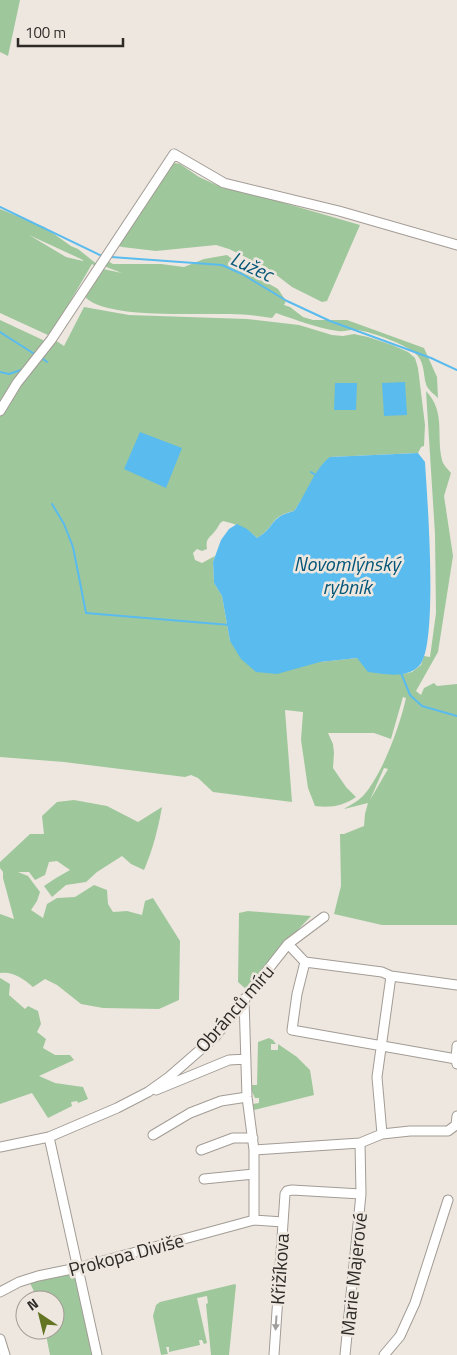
<svg xmlns="http://www.w3.org/2000/svg" width="457" height="1355" viewBox="0 0 457 1355" font-family="'Titillium Web',sans-serif">
	<style>
		.green { fill: #9fc79c; fill-rule: evenodd }
		.water { fill: #5abbee }
		.lines { fill: none; stroke-linecap: round; stroke-linejoin: round }
		.stream { stroke: #5abbee; stroke-width: 2 }
		.minor-casing { stroke: #a29c95; stroke-width: 11 }
		.minor { stroke: #fff; stroke-width: 9 }
		.oneway { fill: #a09f9e }
		.labels { text-anchor: middle; dominant-baseline: central; stroke-width: 5; stroke-linejoin: round; paint-order: stroke }
		.street-label { font-size: 19px; fill: #2d2a27; stroke: #eee7df }
		.water-label { font-size: 20px; font-style: italic; fill: #045678; stroke: #eee7df }
	</style>
	<rect width="100%" height="100%" fill="#eee7df"/>
	<path class="green" d="M0 0H20L8 56 0 52Z
		M175 163 180 164 199 177 223 188 267 198 360 225 327 301 322 302 292 287 266 267 229 249 216 245 156 251 122 247 115 245 170 166Z
		M0 209 44 227 71 246 78 249 103 269 122 273 101 265 104 259 113 264H161L184 267 204 259 227 255 250 273 278 289 286 301 284 305 290 307 303 317 313 320H347L424 348 437 377 438 398C434 394 427 389 426 384 423 374 425 364 417 355 406 344 372 332 357 330 351 329 345 332 338 331 317 328 296 320 276 313L272 318C258 316 244 314 230 314 198 313 108 319 86 298L85 292 99 268 92 264 50 336 0 313ZM29 235 83 260V261L66 257Z
		M84 307 129 315 247 319 299 325 332 335 343 336 354 334 368 337 392 345 408 352 415 358 418 368 425 425 424 446 421 447 418 453 330 457 294 511C269 516 275 528 257 538 246 528 237 524 223 521 218 524 219 527 215 531 210 538 205 538 207 549L202 551 197 549 193 553 195 560 202 563 215 556 213 562 214 583 222 596 230 641 320 662 357 658 386 674H403L412 672 421 665 424 656 430 657 436 613 435 534 426 391C446 412 436 435 442 460 443 465 448 469 451 473L444 496 453 556 438 652 416 691 421 695 424 688 434 683 437 686 457 684V925H382L334 914 341 886 340 834H344L364 826 365 814 368 803 344 809C350 805 357 802 363 796 382 775 400 726 406 698L403 697 391 739 374 733H328L333 744 334 753 333 768 346 787 356 797C343 806 331 808 315 806L308 788 301 740 303 712 285 710 292 802 213 792 198 778 191 775 185 777 64 762 0 757V320L45 341 55 340 64 346ZM384 768 388 769 370 800Z
		M74 800 107 806 138 822 162 807C158 829 153 849 144 870L131 864 122 856 97 872 86 882 66 885 52 897 44 886 56 878 70 870 57 861 49 862 45 875 35 880 29 872H18L28 876 40 892 37 901 31 910 43 918 47 904 57 898 75 897 94 885 107 890 108 904 113 912 127 911 142 915 145 901 153 898 180 941 179 1000 159 1009 103 1008 81 1004 57 985 45 979 33 987C24 979 13 971 0 973V914L14 919 3 878V872L0 868V862L30 834H44L42 816 57 802Z
		M248 911 311 916 293 935 248 991 238 982 239 913Z
		M0 978 10 984 9 995 25 1009 28 1006 38 1011 41 1024 37 1032 46 1039 43 1048 55 1055H70L74 1060 39 1076 55 1083 83 1087 88 1099 78 1103 77 1101 71 1102 72 1106 48 1118 32 1093 0 1104Z
		M269 1038 273 1040 276 1044H271V1050H278V1044L297 1057 310 1070 314 1095 254 1110 248 1099 252 1098 253 1104 259 1103V1098H255L249 1085H257L258 1042Z
		M73 1272 75 1274 93 1355H50L45 1330H55V1300H38L30 1283 67 1275Z
		M235 1284 236 1285 229 1355H211L206 1304 208 1303 207 1296 197 1298 207 1343 204 1344 202 1340H199L200 1345 169 1352V1347H166L168 1354 161 1355 153 1316 156 1305 160 1302Z"/>
	<path class="water" d="M405 382 407 415 384 416 382 383Z
		M335 383H357L356 410H334Z
		M140 432 182 448 166 488 124 469Z
		M418 453 425 462C427 495 439 647 419 666 406 679 385 674 368 672L357 658 320 662 277 674 256 672 241 659 230 641 222 596 214 583 213 562 221 540 229 529 237 524 247 529 257 538C275 528 269 517 294 511 306 495 314 469 330 457Z"/>
	<g class="lines">
		<path class="stream" d="M0 207 104 257
			M111 257 222 265 242 274 287 301 330 321 431 358 457 370
			M0 332 36 355
			M41 360 42 358 47 362
			M0 372 9 374 24 369
			M311 472 317 476
			M52 504 64 524 73 547 86 613 230 625
			M401 673 410 695 422 706 457 716"/>
		<defs>
			<path id="minor" d="M0 411 17 383 51 340 174 154 224 183 339 211 457 245
				M288 944 305 962 382 972 391 976 457 985
				M305 962 297 994 292 1030 456 1059 457 1064
				M244 999 247 1097 254 1150
				M456 1059 457 1046
				M156 1090 229 1060 246 1059
				M382 1134 377 1077 391 976
				M153 1135 190 1113 221 1101 247 1097
				M49 1137 97 1355
				M0 1147 49 1137 117 1108 148 1092 169 1077 215 1037 288 944 324 917
				M201 1150 233 1138H253
				M204 1179 254 1174
				M254 1220V1150L360 1143 382 1134 410 1131H448L456 1125 457 1116
				M0 1292 19 1282 38 1276 77 1268 254 1220 283 1222
				M0 1339 5 1355
				M274 1355 285 1194 287 1191 292 1190 361 1194
				M345 1355 361 1194 360 1143
				M384 1355 400 1336 415 1303 448 1200"/>
		</defs>
		<use href="#minor" class="minor-casing"/>
		<use href="#minor" class="minor"/>
	</g>
	<defs><path id="oneway-solid" d="M-6-.8H1V-3.2L6.5 0L1 3.2V.8H-6Z" transform="scale(1.25)"/></defs>
	<use class="oneway" href="#oneway-solid" transform="translate(276 1323) rotate(94)"/>
	<g class="labels">
		<g class="street-label">
			<text transform="translate(234 1008) rotate(-49)">Obránců míru</text>
			<text transform="translate(126 1254) rotate(-15)">Prokopa Diviše</text>
			<text transform="translate(279 1269) rotate(-86)">Křižíkova</text>
			<text transform="translate(353 1274) rotate(-84)">Marie Majerové</text>
		</g>
		<g class="water-label">
			<text transform="translate(252 266) rotate(25)">Lužec</text>
			<text x="347" y="563">Novomlýnský<tspan x="347" dy="23">rybník</tspan></text>
		</g>
	</g>
	<g transform="translate(40 1315) rotate(325)"><circle r="24" fill="#eee7df" stroke="#a19b95"/>
	<path d="M0-4L9 19L0 12L-9 19Z" fill="#637422"/>
	<text y="-8" font-size="14" font-weight="bold" text-anchor="middle" fill="#2d2a27">N</text>
	</g>
	<path d="M18 38v8h105v-8" fill="none" stroke="#2d2a27" stroke-width="2.5"/>
	<text x="25" y="38" font-size="15" fill="#2d2a27" stroke="#eee7df" stroke-width="4" paint-order="stroke">100 m</text>
</svg>
